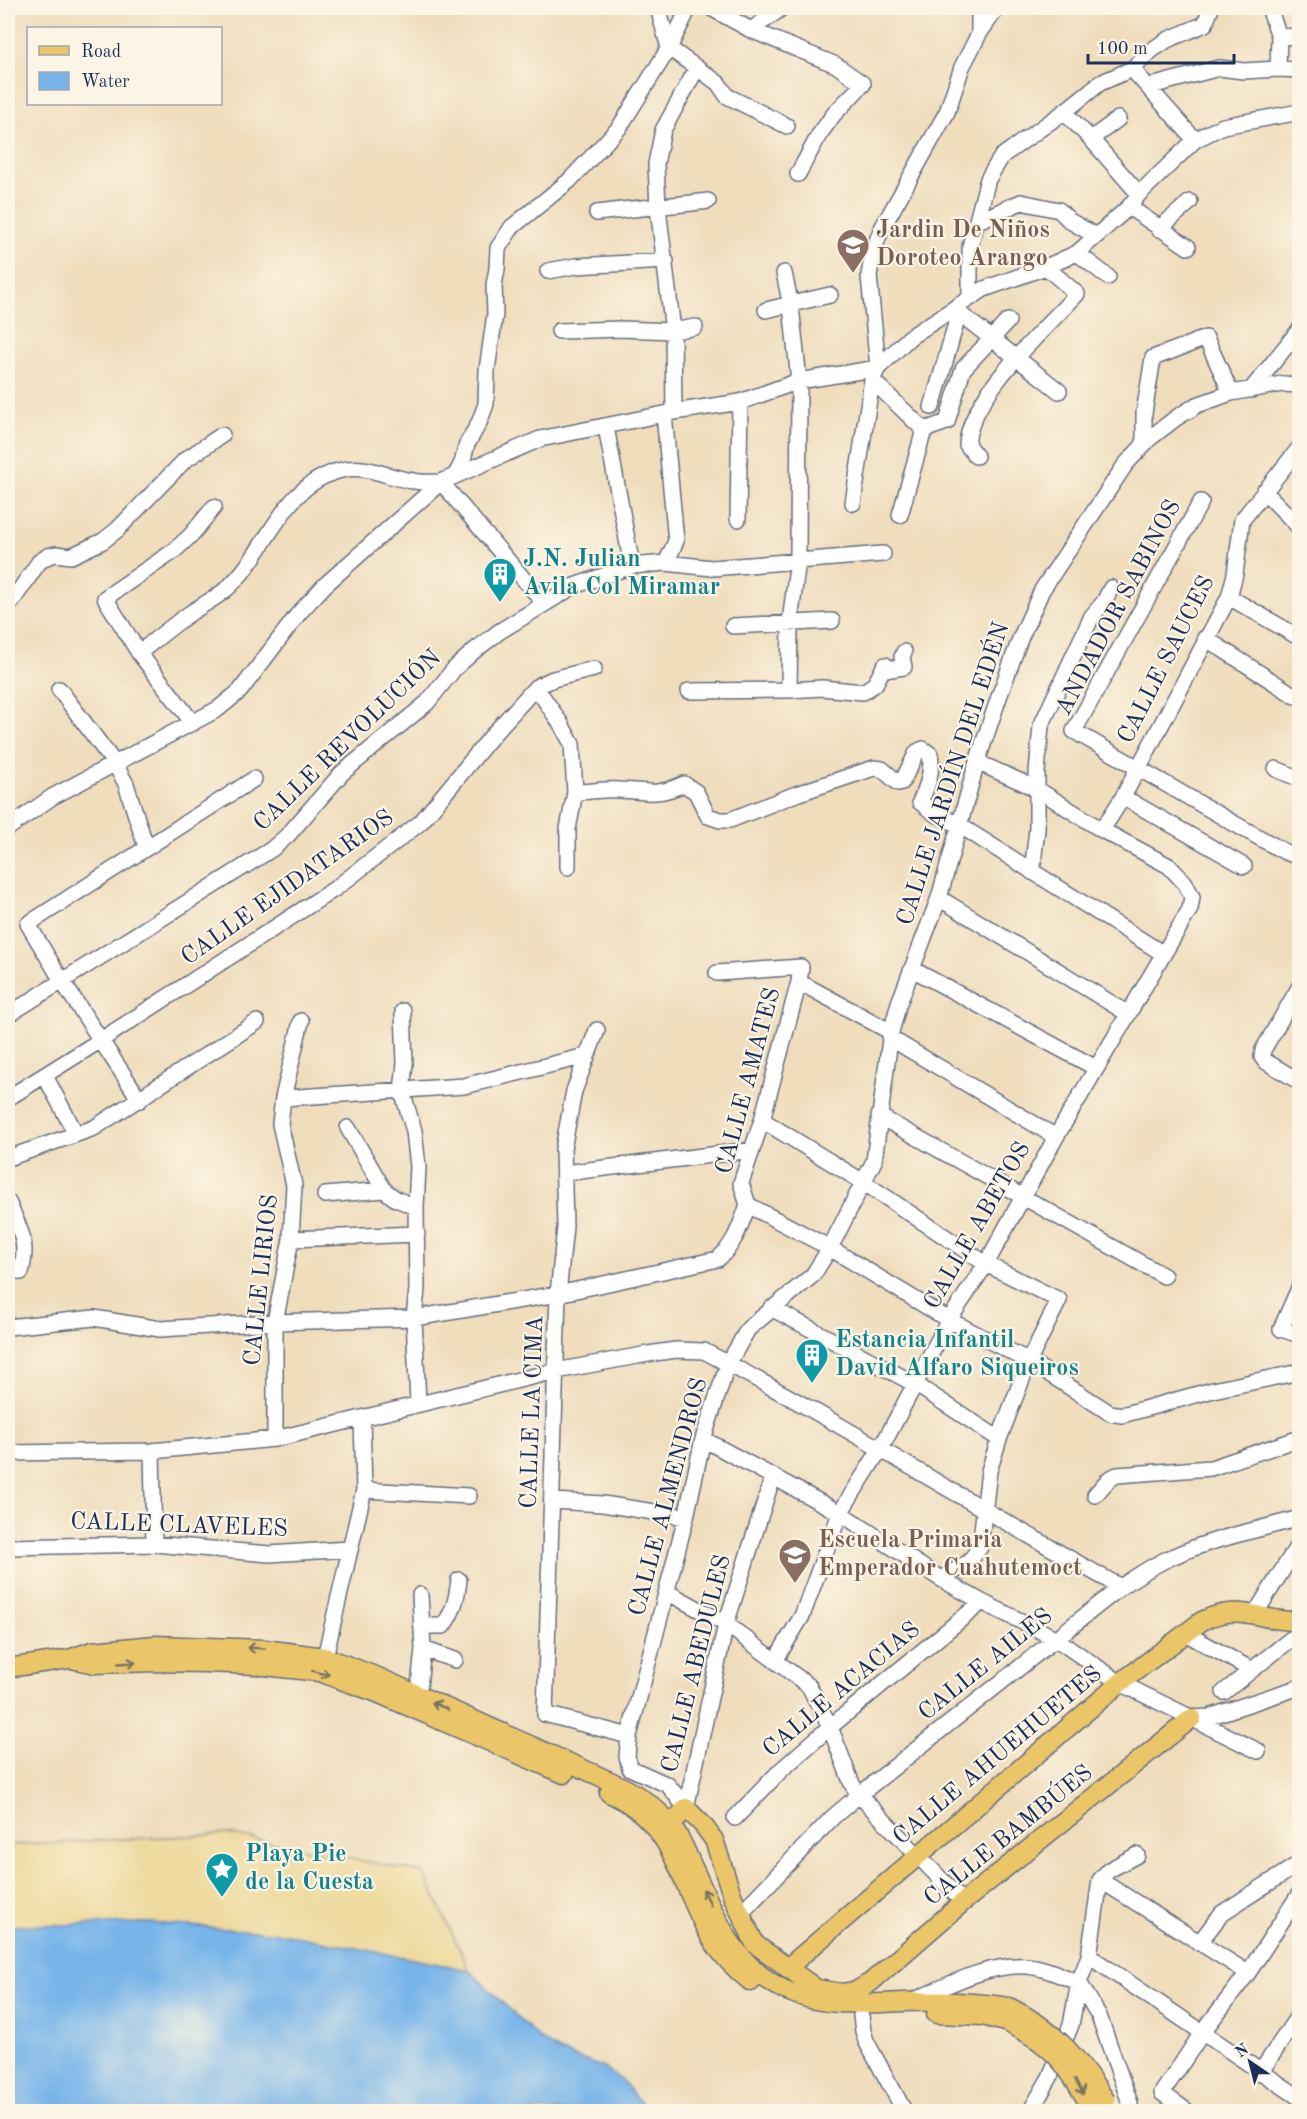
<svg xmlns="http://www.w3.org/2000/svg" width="1307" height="2119" viewBox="0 0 1307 2119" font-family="'Old Standard TT',serif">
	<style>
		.sand { fill: #eeda9e; stroke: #84847e; stroke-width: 1.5 }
		.water { fill: #76b4e9; stroke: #4872a4; stroke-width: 1.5 }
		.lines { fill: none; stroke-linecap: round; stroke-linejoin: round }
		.minor-casing { stroke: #656c7f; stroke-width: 18 }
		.major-casing { stroke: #656c7f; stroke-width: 21 }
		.minor { stroke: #fff; stroke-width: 15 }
		.major { stroke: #ebc669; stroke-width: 18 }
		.major-bridge-casing { stroke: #656c7f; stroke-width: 21; stroke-linecap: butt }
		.major-bridge { stroke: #ebc669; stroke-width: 18 }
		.oneway { stroke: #797363 }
		.labels { text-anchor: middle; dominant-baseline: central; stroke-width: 4.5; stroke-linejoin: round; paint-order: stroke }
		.education-label { font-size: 24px; font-weight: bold; fill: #785e54; stroke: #fcf5e5; text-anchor: start }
		.culture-label { font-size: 24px; font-weight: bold; fill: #0d838f; stroke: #fcf5e5; text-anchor: start }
		.street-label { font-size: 24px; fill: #1b2f5e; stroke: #fcf5e5 }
	</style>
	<rect width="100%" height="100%" fill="#fcf5e5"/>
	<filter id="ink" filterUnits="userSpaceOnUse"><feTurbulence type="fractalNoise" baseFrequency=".0167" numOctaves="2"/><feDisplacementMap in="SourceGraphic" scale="12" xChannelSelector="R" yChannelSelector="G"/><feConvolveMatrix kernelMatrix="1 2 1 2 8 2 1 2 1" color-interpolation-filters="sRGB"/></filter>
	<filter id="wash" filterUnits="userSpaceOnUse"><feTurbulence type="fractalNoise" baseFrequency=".008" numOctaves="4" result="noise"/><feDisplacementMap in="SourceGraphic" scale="24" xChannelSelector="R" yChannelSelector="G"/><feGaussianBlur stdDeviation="1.35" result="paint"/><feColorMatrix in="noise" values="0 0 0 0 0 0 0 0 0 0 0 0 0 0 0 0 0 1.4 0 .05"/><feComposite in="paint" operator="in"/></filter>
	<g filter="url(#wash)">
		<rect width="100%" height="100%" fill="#efddbc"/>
		<path class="sand" d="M228 1834 424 1873 469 1970 280 1933 148 1923 8 1926V1845Z"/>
		<path class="water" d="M148 1923 280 1933 469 1970 541 2040 558 2051 602 2067 624 2082 633 2095 651 2111H8V1926Z"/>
	</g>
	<g filter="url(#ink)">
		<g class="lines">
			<defs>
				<path id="minor" d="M658 8 669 48 718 83 727 96 787 126
					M711 8 751 30 836 65 863 84 834 114 819 135 798 174
					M979 8V34
					M997 8 979 34 962 67 947 112 881 230 873 252 869 276 878 368 872 380 924 430 947 422 963 369 1008 321
					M1269 8 1279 36 1278 69
					M751 30 782 8
					M1279 36 1300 37
					M1132 69 1195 140
					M1150 89 1155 85 1219 68 1244 71 1278 69 1300 70
					M1064 112 1091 139 1139 194
					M1091 139 1118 119
					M1129 207 1188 247
					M597 213C634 208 671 206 708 201
					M978 221 1021 202 1059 210 1070 221 1096 236
					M1159 229 1190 202
					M1077 253 1108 277
					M548 271 576 266 666 261
					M784 273 791 306 799 381 798 560 790 622 789 690
					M970 298V247L988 179 1002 156 1064 112 1100 83 1132 69 1152 50 1167 40 1205 24 1211 8
					M956 308 959 313 1059 391
					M766 310 830 295
					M559 331 621 329 673 331 695 327
					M1251 390 1300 329
					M932 407 959 313
					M674 412 673 331 658 208 656 164 663 130 697 68
					M664 414 676 541 666 563
					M606 427 632 566
					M1144 444V413L1153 358 1206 338 1231 393
					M976 456 967 445C969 396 1044 330 1077 294L1046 267
					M455 476 462 463 467 444 479 423 486 404 487 370 495 314 494 285 497 269 498 248 512 227 569 181 619 128 669 48 689 8
					M1264 491 1300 528
					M1201 502 1074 731 1235 824 1285 852 1300 857
					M853 503 872 380
					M900 515 924 430
					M738 519 740 402
					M1229 597 1300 638
					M8 607 39 562 48 556 56 554 71 556 103 541 117 530 185 460 222 435
					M733 626 832 621
					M1205 638 1295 696
					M139 653C155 640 172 626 189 614 200 606 213 600 224 591 268 555 280 484 342 470 368 464 390 479 414 481 423 483 432 482 441 482L544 603
					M536 687 561 724 572 744 575 792 568 829V867
					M59 689 115 764 126 784 146 847
					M689 691 789 690 822 688 863 692 875 684 885 665 891 669 904 667 902 657 904 652
					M193 723 139 653 105 598 174 551 191 535 214 507
					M1276 769 1300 779
					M575 792C590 792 604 789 619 790 648 791 655 797 684 784L696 792 708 816 720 820H730L796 794 874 768 882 769 898 783 902 782 917 752 923 749 930 754C933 769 927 788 920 802L934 813 959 825 1162 953
					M1123 797 1244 866
					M8 828 52 797 218 709 240 691 299 613 325 585 441 482 540 439 674 412 740 402 799 381 878 368 910 337 984 289 1046 267 1077 253 1129 207 1139 194 1195 140 1223 126 1300 112
					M1102 830 1123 797 1229 597 1235 574 1242 520 1300 447
					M1032 872 1037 829V772L1041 726 1092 616 1104 602 1111 588
					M939 898 1127 1013
					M912 969 1096 1068
					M717 973 801 967 799 982 762 1120 741 1183 748 1205 830 1248 949 1320 1029 1361 1110 1413 1122 1415 1213 1390 1300 1372
					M799 982 891 1032
					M1300 986 1263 1050 1262 1057 1265 1061 1300 1082
					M403 1011 405 1063 402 1091 414 1131 418 1167 416 1207 417 1289 414 1318 418 1403
					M8 1015 272 849 288 835 342 773 427 703 454 669 474 651 500 631 574 586 632 566 666 563 712 568 883 554
					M597 1030 574 1091 563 1149 565 1227 558 1294 545 1714 629 1736
					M890 1038 1056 1137
					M45 1076 76 1134
					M8 1098 101 1040 336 888 421 822 496 731 536 687 553 679 594 669
					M283 1098 464 1086 586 1056
					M140 1100 62 981 28 924 254 779
					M879 1116 1164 1276
					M762 1120 863 1182 986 1264 1059 1300 1029 1361 999 1439 989 1471 980 1547 969 1562 941 1579
					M348 1128 384 1190 396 1199 416 1207
					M8 1158 94 1128 257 1022
					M564 1173 752 1150
					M325 1195 384 1190
					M8 1202C20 1231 29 1240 21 1272
					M291 1239 417 1234
					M1300 1286 1281 1329 1300 1335
					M771 1308 915 1384 999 1439
					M8 1327 94 1318 160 1329 275 1322 414 1318 558 1294 718 1259C735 1244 740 1226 748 1205
					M275 1439V1322L291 1239 294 1185 280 1124 283 1098 301 1021
					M703 1439 840 1513 941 1579 982 1602 1055 1638 1120 1683 1192 1718 1209 1717 1300 1687
					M152 1451 154 1544
					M8 1453 152 1451 275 1439 556 1371 648 1354 676 1350 704 1351C846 1425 981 1511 1121 1587
					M364 1490 469 1496
					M1095 1495 1109 1479 1117 1475 1211 1468 1300 1438
					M553 1501 603 1504 686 1517
					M8 1547 154 1544 269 1554 349 1549
					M667 1592 726 1624 809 1686 830 1727 852 1784 859 1795 963 1902
					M1255 1614 1300 1542
					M423 1626H443C454 1612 457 1597 459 1580
					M1185 1633 1252 1670
					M423 1649 455 1660
					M325 1657 364 1490 362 1418
					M775 1661 802 1616 840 1513 881 1448 949 1320 986 1264 1056 1137 1190 909 1192 897 1185 883 1169 866 1102 830 1037 789 977 762
					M1224 1692 1300 1632
					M418 1696 423 1649 420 1595
					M1193 1719 1258 1751
					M686 1808 668 1785 630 1768 627 1756 629 1736 686 1517 703 1439 728 1364 748 1329 813 1275 830 1248 874 1161 891 1032 899 1003 939 898 977 762 999 697 1020 639 1042 590 1125 465 1150 438 1176 418 1197 405 1231 393 1282 384 1300 385
					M686 1808 726 1624 773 1476
					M735 1818 781 1770 830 1727 982 1602
					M1100 1880 1248 1973
					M741 1913 833 1817 859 1795 1121 1587C1138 1575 1155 1564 1174 1556 1214 1538 1257 1530 1300 1518
					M1199 1943 1222 1913 1300 1863
					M1089 1956 1300 2098
					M913 2001C947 1985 996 1960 1034 1967 1050 1969 1064 1978 1079 1982L1099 2016 1130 2103V2112
					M861 2016 863 2031 866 2041 905 2112
					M1260 2073 1300 2013
					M1030 2112 1050 2077 1071 2025 1079 1982 1089 1956 1100 1880 1109 1870 1137 1855
					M1188 2112 1162 2093 1202 2033 1248 1973 1300 1893"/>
				<path id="major" d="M71 1659 95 1664 153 1662 206 1663 255 1665 319 1672 375 1692 564 1774
					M8 1668 69 1659 92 1651 155 1645 264 1649 325 1657 378 1677 621 1786C640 1796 657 1807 671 1825 680 1836 686 1851 692 1865 718 1920 734 1972 797 1995 825 2005 853 2004 882 2003 925 2001 967 2000 1009 2007
					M609 1793C676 1822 678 1883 711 1938 721 1955 736 1970 751 1982
					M671 1825 686 1808 703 1825 714 1840 732 1895 755 1944 817 1989 842 1993 856 1991 871 1982 963 1902 1192 1718
					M787 1968 1120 1683 1202 1621C1242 1601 1261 1623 1300 1621
					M936 2014 983 2016 1005 2022"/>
			</defs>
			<use href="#minor" class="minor-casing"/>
			<use href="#major" class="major-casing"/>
			<use href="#minor" class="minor"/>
			<use href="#major" class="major"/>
			<defs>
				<path id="major-bridge" d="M1009 2007C1056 2030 1079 2059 1106 2101
					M1005 2022C1056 2045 1066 2065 1093 2111"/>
			</defs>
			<use href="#major-bridge" class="major-bridge-casing"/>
			<use href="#major-bridge" class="major-bridge"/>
		</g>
		<defs><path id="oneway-shaft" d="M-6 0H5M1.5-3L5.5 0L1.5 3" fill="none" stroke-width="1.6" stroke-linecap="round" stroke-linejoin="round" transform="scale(1.5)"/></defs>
		<g class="oneway">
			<use href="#oneway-shaft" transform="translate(256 1648) rotate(-177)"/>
			<use href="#oneway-shaft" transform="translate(127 1663) rotate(-3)"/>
			<use href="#oneway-shaft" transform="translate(321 1673) rotate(14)"/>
			<use href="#oneway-shaft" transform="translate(440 1706) rotate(-156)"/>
			<use href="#oneway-shaft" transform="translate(707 1897) rotate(-114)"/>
			<use href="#oneway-shaft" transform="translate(1079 2087) rotate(60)"/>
		</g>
	</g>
	<defs>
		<symbol id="school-pin" viewBox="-11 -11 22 30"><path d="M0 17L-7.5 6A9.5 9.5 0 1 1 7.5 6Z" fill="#8d6e63" stroke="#fcf5e5"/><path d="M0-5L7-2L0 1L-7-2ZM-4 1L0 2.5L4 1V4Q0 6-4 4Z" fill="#fff"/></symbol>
		<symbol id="building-pin" viewBox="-11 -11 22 30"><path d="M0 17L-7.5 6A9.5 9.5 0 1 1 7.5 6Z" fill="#0f9aa8" stroke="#fcf5e5"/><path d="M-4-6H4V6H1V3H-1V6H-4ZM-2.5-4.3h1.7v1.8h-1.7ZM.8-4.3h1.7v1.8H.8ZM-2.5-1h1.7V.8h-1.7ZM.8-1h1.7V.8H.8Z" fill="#fff"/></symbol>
		<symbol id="sight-pin" viewBox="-11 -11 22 30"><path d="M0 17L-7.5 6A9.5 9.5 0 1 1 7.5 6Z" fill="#0f9aa8" stroke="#fcf5e5"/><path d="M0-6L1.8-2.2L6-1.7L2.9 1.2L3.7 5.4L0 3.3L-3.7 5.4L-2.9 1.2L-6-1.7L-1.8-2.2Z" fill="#fff"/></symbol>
	</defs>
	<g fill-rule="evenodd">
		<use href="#school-pin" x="834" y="226" width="38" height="52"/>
		<use href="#building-pin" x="481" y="555" width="38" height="52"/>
		<use href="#building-pin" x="793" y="1336" width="38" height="52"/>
		<use href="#school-pin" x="776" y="1536" width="38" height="52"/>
		<use href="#sight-pin" x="203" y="1850" width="38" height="52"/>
	</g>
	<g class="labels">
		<g class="education-label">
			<text x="876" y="231">Jardin De Niños<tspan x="876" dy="28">Doroteo Arango</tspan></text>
			<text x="818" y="1541">Escuela Primaria<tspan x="818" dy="28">Emperador Cuahutemoct</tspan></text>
		</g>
		<g class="culture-label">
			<text x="523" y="560">J.N. Julian<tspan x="523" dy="28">Avila Col Miramar</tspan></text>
			<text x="835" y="1341">Estancia Infantil<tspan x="835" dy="28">David Alfaro Siqueiros</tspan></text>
			<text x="245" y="1855">Playa Pie<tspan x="245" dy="28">de la Cuesta</tspan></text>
		</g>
		<g class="street-label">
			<text transform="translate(1119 608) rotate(-62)">ANDADOR SABINOS</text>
			<text transform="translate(1167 660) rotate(-63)">CALLE SAUCES</text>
			<text transform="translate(348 741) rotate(-44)">CALLE REVOLUCIÓN</text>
			<text transform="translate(954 774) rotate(-72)">CALLE JARDÍN DEL EDÉN</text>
			<text transform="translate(288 888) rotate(-35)">CALLE EJIDATARIOS</text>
			<text transform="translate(749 1081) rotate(-75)">CALLE AMATES</text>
			<text transform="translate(978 1226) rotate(-60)">CALLE ABETOS</text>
			<text transform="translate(262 1280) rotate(-84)">CALLE LIRIOS</text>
			<text transform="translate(533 1412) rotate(-88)">CALLE LA CIMA</text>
			<text transform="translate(669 1497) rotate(-75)">CALLE ALMENDROS</text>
			<text transform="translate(179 1526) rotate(2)">CALLE CLAVELES</text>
			<text transform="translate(697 1664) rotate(-76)">CALLE ABEDULES</text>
			<text transform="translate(986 1665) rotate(-39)">CALLE AILES</text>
			<text transform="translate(842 1690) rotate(-40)">CALLE ACACIAS</text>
			<text transform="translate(998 1756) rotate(-40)">CALLE AHUEHUETES</text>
			<text transform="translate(1009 1836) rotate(-39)">CALLE BAMBÚES</text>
		</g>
	</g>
	<rect width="1307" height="2119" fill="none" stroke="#fcf5e5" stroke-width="30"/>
	<rect x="27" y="27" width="195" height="78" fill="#fcf5e5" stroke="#a2a6af" stroke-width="1.5"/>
	<rect x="39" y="46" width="30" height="9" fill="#ebc669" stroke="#a2a6af" stroke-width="1.5"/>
	<text x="81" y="57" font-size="18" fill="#1b2f5e">Road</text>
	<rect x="39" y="72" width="30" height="18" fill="#76b4e9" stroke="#a2a6af" stroke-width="1.5"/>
	<text x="81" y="87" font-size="18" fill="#1b2f5e">Water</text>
	<g transform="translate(1250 2062) rotate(325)" stroke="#fcf5e5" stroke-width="4.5" paint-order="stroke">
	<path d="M0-4.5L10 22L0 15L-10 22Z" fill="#1b2f5e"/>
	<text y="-9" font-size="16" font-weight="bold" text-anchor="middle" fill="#1b2f5e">N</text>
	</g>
	<path d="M1088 54v9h146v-9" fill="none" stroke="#1b2f5e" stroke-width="3"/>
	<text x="1097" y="54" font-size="18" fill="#1b2f5e" stroke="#fcf5e5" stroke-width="4.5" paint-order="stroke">100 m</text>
</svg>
